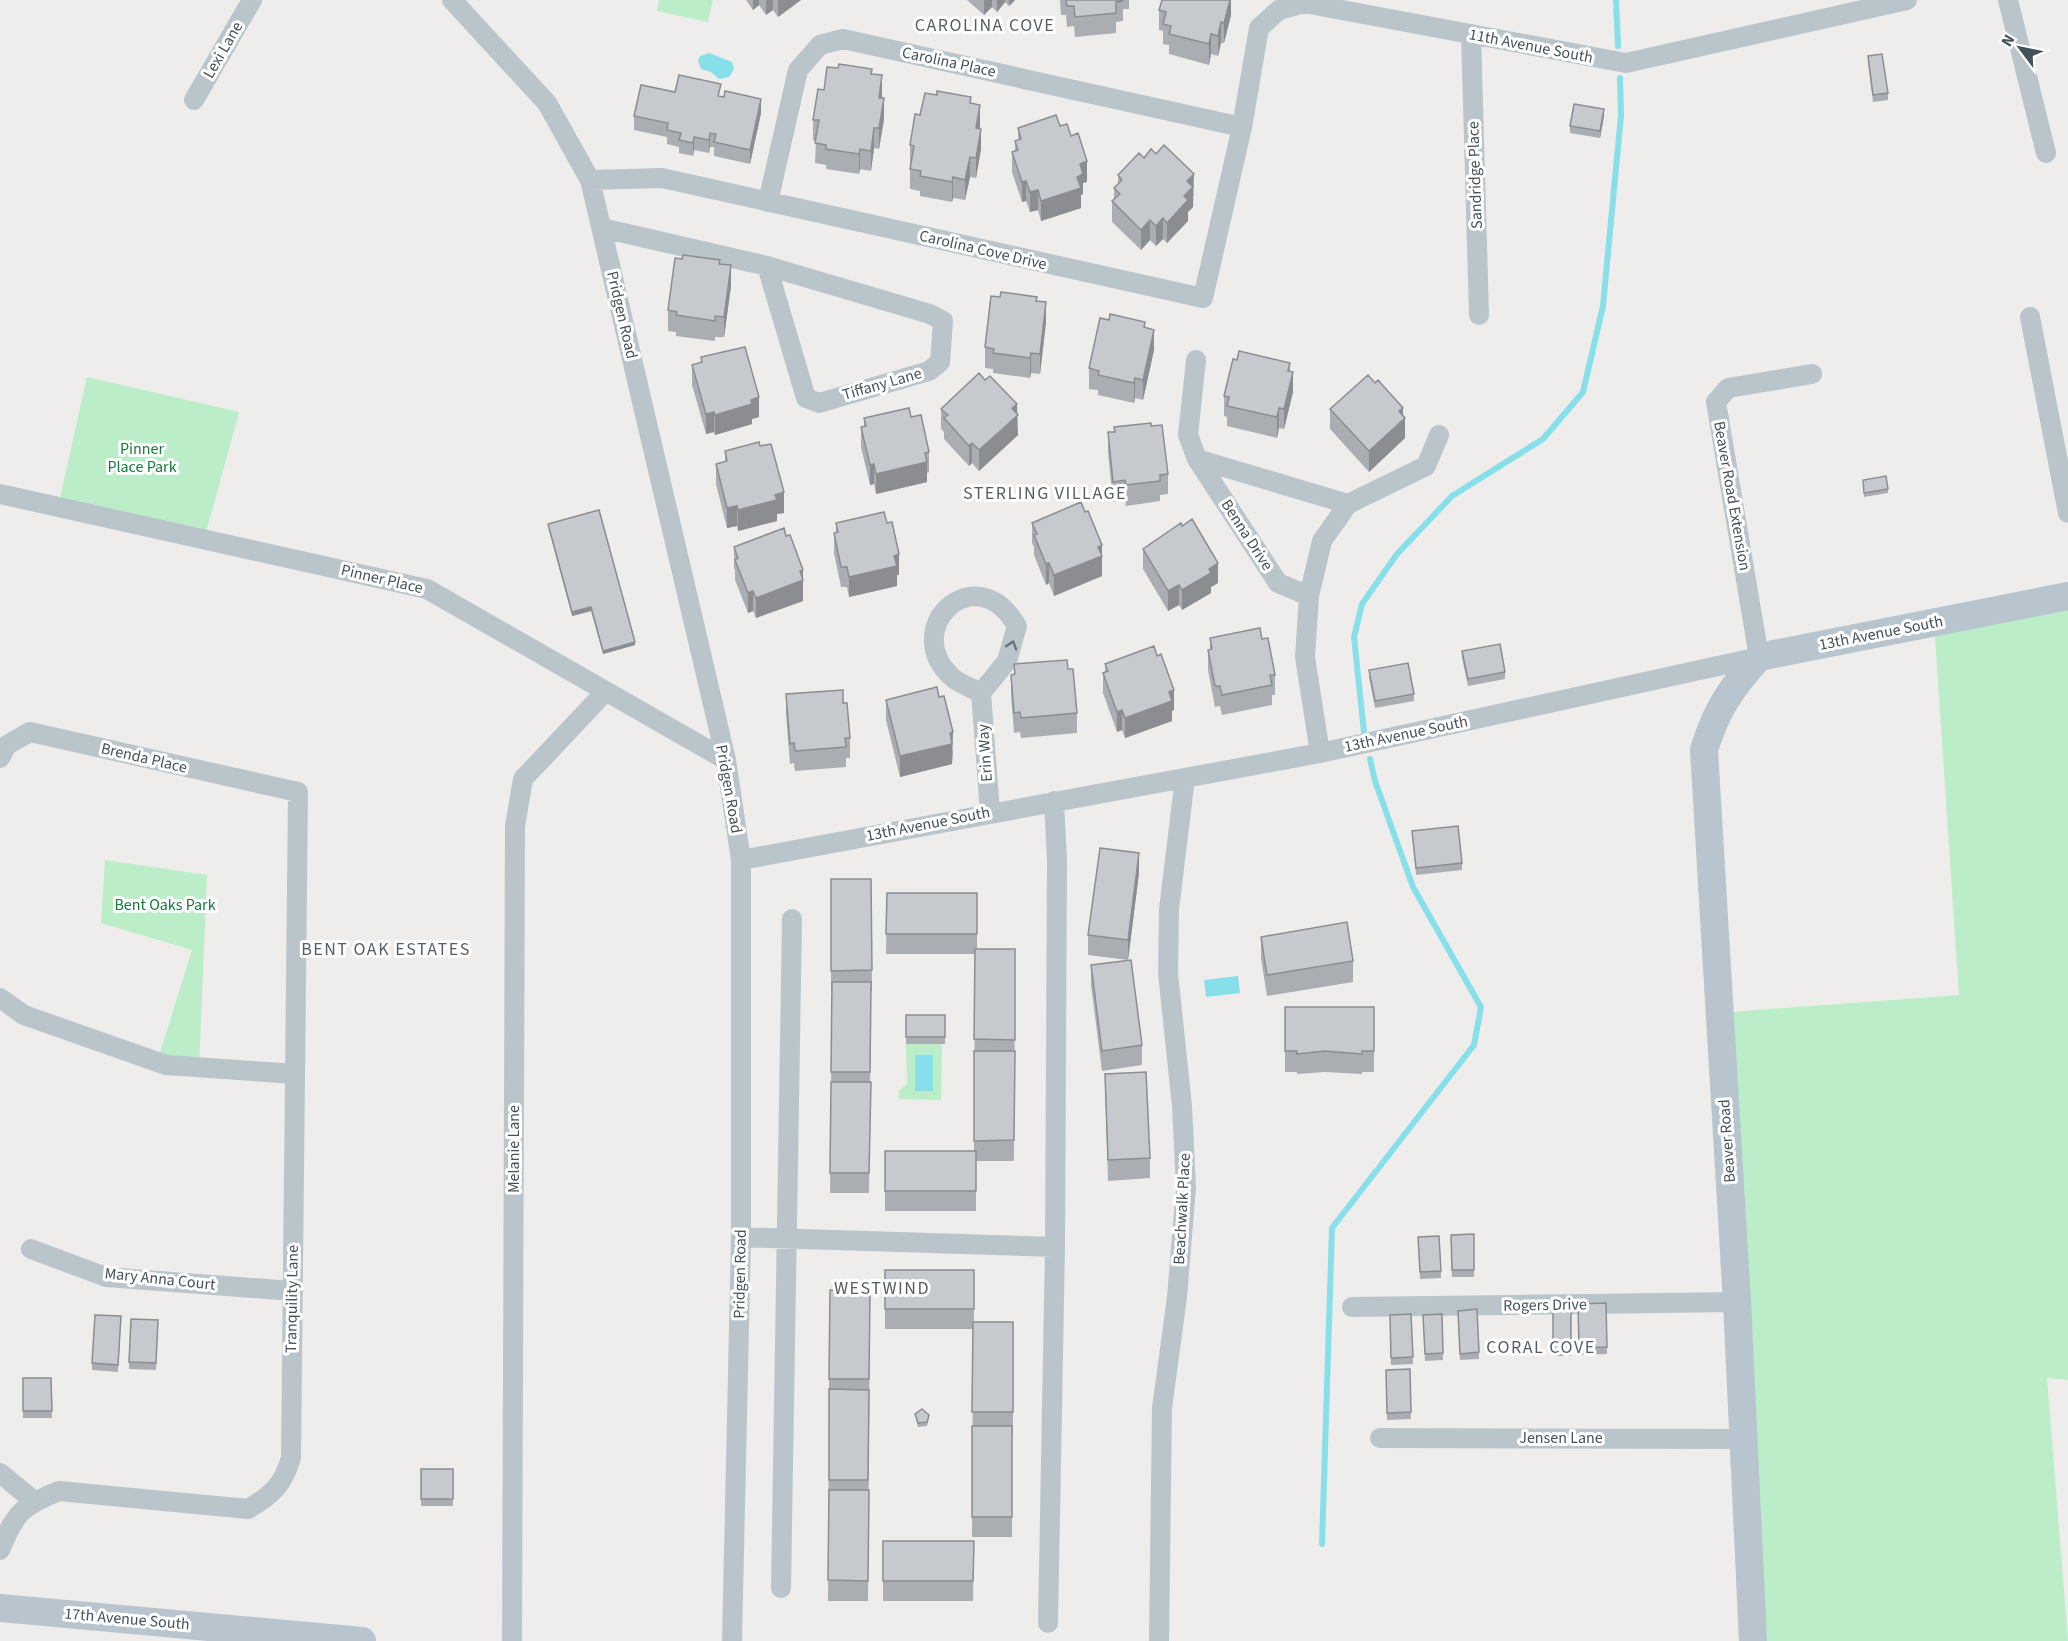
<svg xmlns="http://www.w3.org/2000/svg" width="2068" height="1641" viewBox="0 0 2068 1641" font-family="'Source Sans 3',sans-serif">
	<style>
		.green { fill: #baedc8 }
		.water { fill: #87e0e9 }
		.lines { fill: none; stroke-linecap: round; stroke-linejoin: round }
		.stream { stroke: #87e0e9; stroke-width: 6 }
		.street { stroke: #bac5cb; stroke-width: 20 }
		.secondary { stroke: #b8c5ce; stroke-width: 28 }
		.wall { fill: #aaaeb2 }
		.shaded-wall { fill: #8b8d91 }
		.building { fill: #c6cacf; stroke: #8b8d91; stroke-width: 1.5 }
		.oneway { stroke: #68747b }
		.labels { text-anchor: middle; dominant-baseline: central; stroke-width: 6; stroke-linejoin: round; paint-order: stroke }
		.street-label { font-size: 16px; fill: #455259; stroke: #fff }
		.park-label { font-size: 16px; fill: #18783d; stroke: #fff }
		.neighbourhood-label { font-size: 18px; letter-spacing: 1.5px; fill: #595d61; stroke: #fff }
	</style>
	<rect width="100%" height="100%" fill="#efecec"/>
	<path class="green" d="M659 0H713L708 22 657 11Z
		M87 377 239 412 204 540 58 507Z
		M2068 599V1380L2047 1378 2068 1641H1753L1718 1013 1959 995 1934 622Z
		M105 860 207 875 199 1067 157 1062 192 950 101 923Z
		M906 1044H942L941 1100 899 1099V1091L907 1084Z"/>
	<path class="water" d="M709 53 732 62 734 69 729 77 719 79 711 72 701 69 698 60 700 56Z
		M1238 976 1240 993 1206 997 1204 980Z
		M915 1055H933V1091H915Z"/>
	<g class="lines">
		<path class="stream" d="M1616 0 1618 46
			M1364 732 1354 637 1362 604 1397 554 1452 496 1543 439 1583 392 1603 306 1621 115 1620 78
			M1322 1544 1332 1228 1474 1045 1481 1007 1413 887 1375 781 1370 759"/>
		<path class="street" d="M452 0 547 103 590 180 726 760 741 860V1237L732 1641
			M2008 0 2046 153
			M1471 34 1479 315
			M194 100 252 0
			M590 180 662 178 1203 298 1242 127 1259 28 1279 10 1304 3 1626 63 1907 0
			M768 202 798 70 820 45 843 39 1242 127
			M602 228 767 266 930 314 943 321 940 362 929 371 819 403 806 398 767 266
			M2030 317 2068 513
			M1196 360 1188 435 1197 459
			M0 494 427 589 726 760
			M1309 596 1278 583 1197 459 1348 504
			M981 693C972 688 960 684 953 678 898 630 975 554 1017 626L1007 661 981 693 990 812
			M1320 753 1305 657 1309 596 1322 541 1348 504 1426 466 1439 435
			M0 758 7 745 30 732 298 792 291 1458C283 1485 272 1495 248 1509L59 1491C22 1506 15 1513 0 1550
			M741 860 1320 753 1759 657 1716 402 1728 388 1812 374
			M0 998 24 1015 166 1065 295 1074
			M741 1237 1055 1247 1057 861 1054 801
			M31 1249 106 1277 293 1291
			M1352 1307 1737 1302
			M1380 1438 1742 1439
			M0 1473 34 1501
			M781 1588 792 919
			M1048 1623 1055 1247
			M512 1641 515 826 523 779 606 691
			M1159 1641 1162 1408 1177 1297 1186 1188 1182 1106 1168 973 1169 909 1185 778"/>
		<path class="secondary" d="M0 1608 362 1641
			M1753 1641 1737 1302 1704 750C1716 710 1731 688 1759 657L2068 596"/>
	</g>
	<path class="wall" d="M746 0H801L778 17 773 10 766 15 759 5 753 10Z
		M967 0H1015L1009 6 1005 2 997 12 992 7 984 15Z
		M1060 0H1129V9H1123V21L1116 22V33L1075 37 1074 26 1067 27 1066 15H1061Z
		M1231 0V15L1224 43H1221L1218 56 1211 54 1209 65 1169 54V45L1163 44V31L1159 30V10Z
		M1868 56 1888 93V100L1873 102 1868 63Z
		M872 74 882 96 884 119 879 149 874 148 871 171 860 169 859 174 826 169V165L815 163 816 140H813V120L824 90Z
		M675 92 721 97 761 113 750 164 714 156V147H710L709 153 694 150 693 156 679 153V147L667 144V137L634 130V116Z
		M971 103 980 125V128L981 149 976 178 970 177 965 200 953 198 952 202 920 196V191L910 189V145L920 115Z
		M1604 116 1600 138 1570 133V126Z
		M1060 126 1087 182 1083 183V194L1081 195V208L1041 221 1038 210 1030 212 1026 201 1022 202 1012 172V152L1015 151V141L1018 140V128Z
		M1144 158 1194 194 1193 195V207L1188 212V221L1167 243 1163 239 1156 246 1150 240 1141 250 1112 222V201L1114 200V188L1118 184V175Z
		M720 264 731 286 724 337H715V341L676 336V332L668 331V310Z
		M1037 301 1046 322 1040 374 1031 373 1030 378 993 373V369L985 368V347Z
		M1145 328 1154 350 1143 400 1135 398 1134 403 1098 395V390L1089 389V368Z
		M701 357 759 417 752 419V424L715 435 714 432 706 434 692 385V365L701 362Z
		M1290 371 1293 392 1284 429 1279 428 1277 438 1227 426V417L1224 416V396Z
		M1375 383 1403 415 1405 438 1369 472 1330 429V409Z
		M941 409 1018 435 979 471 972 463 969 466 944 439V432L941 429Z
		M911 417 929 452V472L927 473V482L876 494 874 484 870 485 861 447V427L864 426V418Z
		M1151 426 1168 474V494L1160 495V501L1126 506 1125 500 1113 502 1108 452V432H1114V427Z
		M725 451 784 513 777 514V521L738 531 737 526 727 528 716 484V464L725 462Z
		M1863 480 1888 489V493L1864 497Z
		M836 523 899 575H897V586L849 597 847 587H841L834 553V533H836Z
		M1032 523 1102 565V576L1054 596 1049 583 1046 585 1034 555V547L1032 543Z
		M548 524 635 645 603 654 591 611 572 616 548 527Z
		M1182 526 1218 583 1211 587V593L1182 610 1179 605 1168 611 1143 569V549Z
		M786 536 803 570V601L756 618 753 611 748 613 735 580V571L734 567V547Z
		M1210 638 1262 639 1275 675V695H1272V705L1222 715 1220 706 1215 707 1208 670V650L1210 649Z
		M1462 651 1505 672V679L1468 686 1462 658Z
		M1014 664 1068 669 1077 713V733L1021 738 1020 732 1014 733 1011 695V675L1014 674Z
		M1105 664 1174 710 1172 711V721L1125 738 1122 730 1117 732 1103 693V673L1105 672Z
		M1369 670 1414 694V701L1375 708 1369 677Z
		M786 694 843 703 850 738V758H846V767L795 771 794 763 790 764 786 714Z
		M939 697 953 752 952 764 900 777 886 720V700Z
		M1412 831 1462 863V870L1416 875Z
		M1139 873 1128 960 1088 955V935Z
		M831 879H871L872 991H871L869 1193H830L832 991H831Z
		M887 893H977V949L1015 969 1014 1161H976V1211H885V1151H974L975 954H886Z
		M1261 937 1353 961V982L1267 996 1261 958Z
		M1091 965 1142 1045V1065L1102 1071 1091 985Z
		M1285 1007H1374V1072H1362V1074L1325 1072 1297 1074V1072H1285Z
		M906 1015H945V1044H906Z
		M1105 1074 1150 1158V1178L1108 1181Z
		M1474 1234V1277H1452L1451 1235Z
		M1418 1237 1441 1271V1278L1420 1279Z
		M885 1270H974V1322H1013V1433H1012V1537H972L973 1329H885Z
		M870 1290 868 1601H828L829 1379Z
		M1606 1303 1607 1354 1579 1355 1578 1304Z
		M1553 1305H1571V1356H1553Z
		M1411 1314 1413 1364 1391 1365 1390 1315Z
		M1442 1314 1443 1360 1425 1361 1423 1315Z
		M121 1316 118 1372 92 1370V1363Z
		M1458 1318 1479 1352V1359L1460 1360Z
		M158 1320 156 1370 129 1369V1362Z
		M1410 1369 1411 1419 1387 1420 1386 1370Z
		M23 1378H51L52 1418H23Z
		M915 1414 929 1418 927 1426 918 1427Z
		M421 1469H453V1506H421Z
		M883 1541H974L973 1601H883Z"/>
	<path class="shaded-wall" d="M753 0H759V5L753 10Z
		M766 0H773V10L766 15Z
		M778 0H801L778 17Z
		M984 0H992V7L984 15Z
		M997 0H1005V2L997 12Z
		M1009 0H1015L1009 6Z
		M1230 0H1231V15L1224 43V23Z
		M1221 22V43L1218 56V36Z
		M1211 34V54L1209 65V44Z
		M882 75V96L879 118V98Z
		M884 98V119L879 149V128Z
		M761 99V113L750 164V150Z
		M980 105V125L976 148V128Z
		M1604 109V116L1600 138V131Z
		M874 128V148L871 171V151Z
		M981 129V149L976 178V158Z
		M710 133V147L709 153V140Z
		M694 137V150L693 156V143Z
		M860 149V169L859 174V154Z
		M970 157V177L965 200V180Z
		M1087 161V182L1083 183V194L1081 195V208L1041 221V201L1080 164Z
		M1194 174 1193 207 1188 212V221L1167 243V223L1184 196 1187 181Z
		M953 177V198L952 202V182Z
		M1026 181V201L1022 202V182Z
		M1038 190V210L1030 212V192Z
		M1163 218V239L1156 246V226Z
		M1150 220V240L1141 250V230Z
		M731 265V286L724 337V317Z
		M1046 302V322L1040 374V354Z
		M1154 330V350L1143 400V380Z
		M1031 353V373L1030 378V358Z
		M1290 363V383L1293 372V392L1284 429V409Z
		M1135 378V398L1134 403V383Z
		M759 397V417L752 419V424L715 435V415L751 400Z
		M1017 404 1018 435 979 471V450L1012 408Z
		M1279 408V428L1277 438V417Z
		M1403 408V420L1405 418V438L1369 472V451L1399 411Z
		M714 412V432L706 434V414Z
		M972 443V463L969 466V446Z
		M927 462V482L876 494V474Z
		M874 464V484L870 485V465Z
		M784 492V513L777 514V521L738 531V510L775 495Z
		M737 506V526L727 528V508Z
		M1102 545V576L1054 596V575L1098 547Z
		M899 554V575H897V586L849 597V577L894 556Z
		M1049 563V583L1046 585V564Z
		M1218 563V583L1211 587V593L1182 610V590L1209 569Z
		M803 570V601L756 618V598Z
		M1179 585V605L1168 611V591Z
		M753 591V611L748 613V593Z
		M591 607V611L572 616V612Z
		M635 642V645L603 654V651Z
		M1174 690V710L1172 711V721L1125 738V718L1169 692Z
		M1122 710V730L1117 732V712Z
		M953 732 952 764 900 777V756Z
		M1139 853V873L1128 960V940Z"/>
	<path class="building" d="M1066 0H1123V1L1116 2V13L1075 17 1074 6H1067Z
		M1162 0H1230L1224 23 1221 22 1218 36 1211 34 1209 44 1169 34 1171 26 1163 24 1166 12 1159 10Z
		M1882 54 1888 93 1873 95 1868 56Z
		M839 64 872 69 871 74 882 75 879 98H884L879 128H874L871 151 860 149 859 154 826 149V145L815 143 819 120H813L818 89 824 90 827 67 838 68Z
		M679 75 721 84 718 96 724 97 725 91 761 99 750 150 714 142 716 134 710 133 709 140 694 137 693 143 679 140 681 133 667 130 668 123 634 116 641 85 675 92Z
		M937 91 971 97 970 103 980 105 976 128 981 129 976 158 970 157 965 180 953 177 952 182 920 176 921 171 910 169 914 146 910 145 915 114 920 115 925 93 937 95Z
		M1574 104 1604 109 1600 131 1570 126Z
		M1056 115 1060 126 1067 124 1071 136 1078 133 1087 161 1080 164 1083 174 1077 177 1081 188 1041 201 1038 190 1030 192 1026 181 1022 182 1012 152 1018 150 1015 141 1021 139 1018 128Z
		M1164 145 1194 174 1187 181 1193 187 1184 196 1188 200 1167 223 1163 218 1156 226 1150 220 1141 230 1112 201 1120 194 1114 188 1122 180 1118 175 1139 153 1144 158 1151 149 1156 154Z
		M683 255 720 260 719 264 731 265 724 317 715 316V321L676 315 677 312 668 310 675 258 682 259Z
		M1001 292 1037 297 1036 301 1046 302 1040 354 1031 353 1030 358 993 353 994 349 985 347 991 296 1000 297Z
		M1110 314 1145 322 1144 327 1154 330 1143 380 1135 378 1134 383 1098 375 1099 371 1089 368 1100 318 1109 320Z
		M745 347 759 397 751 400 752 404 715 415 714 412 706 414 692 365 702 362 701 357Z
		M1239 351 1290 363 1288 371 1293 372 1284 409 1279 408 1277 417 1227 406 1229 397 1224 396 1233 359 1237 360Z
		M979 373 985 380 990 376 1017 404 1012 408 1018 415 979 450 972 443 969 446 944 418 948 415 941 409Z
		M1368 375 1375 383 1378 380 1403 408 1399 411 1405 418 1369 451 1330 409Z
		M909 408 911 417 921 415 929 452 925 453 927 462 876 474 874 464 870 465 861 427 866 426 864 418Z
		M1151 423V426L1162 425 1168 474 1160 475V481L1126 485 1125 480 1113 482 1108 432H1115L1114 427Z
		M759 442 760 446 771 444 784 492 775 495 777 500 738 510 737 506 727 508 716 464 727 461 725 451Z
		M1886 476 1888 489 1864 493 1863 480Z
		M1081 502 1085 512 1088 511 1102 545 1098 547 1102 556 1054 575 1049 563 1046 564 1034 535 1037 534 1032 523Z
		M599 510 635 642 603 651 591 607 572 612 548 524Z
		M884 512 887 523 892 522 899 554 894 556 897 566 849 577 847 567H841L834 533 838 532 836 523Z
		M1192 519 1218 563 1209 569 1211 573 1182 590 1179 585 1168 591 1143 549 1181 523 1182 526Z
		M784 528 786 536 790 535 803 570 800 571 803 580 756 598 753 591 748 593 735 560 738 558 734 547Z
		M1260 628 1262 639 1268 638 1275 675H1270L1272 685 1222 695 1220 686H1215L1208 650 1212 649 1210 638Z
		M1500 644 1505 672 1468 679 1462 651Z
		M1154 646 1157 656 1161 654 1174 690 1169 692 1172 701 1125 718 1122 710 1117 712 1103 673 1108 671 1105 664Z
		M1067 660 1068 669H1073L1077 713 1021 718 1020 712 1014 713 1011 675 1015 674 1014 664Z
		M1408 663 1414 694 1375 701 1369 670Z
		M937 687 939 697 944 696 953 732 950 733 952 744 900 756 886 700Z
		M843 690V703H847L850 738H845L846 747 795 751 794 743 790 744 786 694Z
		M1458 826 1462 863 1416 868 1412 831Z
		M1100 848 1139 853 1128 940 1088 935Z
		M831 879H871L872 970 831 971Z
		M887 893H977V934H886Z
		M1347 922 1353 961 1267 975 1261 937Z
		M975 949H1015V1040L974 1039Z
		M1131 960 1142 1045 1102 1051 1091 965Z
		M832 982H871L870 1072H831Z
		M1285 1007H1374V1051H1362V1054L1325 1051 1297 1054V1051H1285Z
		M906 1015H945V1037H906Z
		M974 1051H1015L1014 1140 974 1141Z
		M1146 1072 1150 1158 1108 1160 1105 1074Z
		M831 1082H871L869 1173H830Z
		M885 1151H976V1191H885Z
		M1474 1234V1270H1452L1451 1235Z
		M1439 1236 1441 1271 1420 1272 1418 1237Z
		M885 1270H974V1309H885Z
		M830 1290H870L869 1379H829Z
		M1606 1303 1607 1347 1579 1348 1578 1304Z
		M1553 1305H1571V1349H1553Z
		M1477 1309 1479 1352 1460 1354 1458 1311Z
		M1411 1314 1413 1357 1391 1358 1390 1315Z
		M1442 1314 1443 1353 1425 1354 1423 1315Z
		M95 1315 121 1316 118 1365 92 1363Z
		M131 1319 158 1320 156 1363 129 1362Z
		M973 1322H1013V1412H972Z
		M1410 1369 1411 1412 1387 1413 1386 1370Z
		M23 1378H51L52 1411H23Z
		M829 1389 869 1390 868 1480H829Z
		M922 1409 929 1415 927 1422 918 1423 915 1414Z
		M972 1426H1012V1517H972Z
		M421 1469H453V1499H421Z
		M829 1490H869L868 1581 828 1580Z
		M883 1541H974L973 1581H883Z"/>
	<defs><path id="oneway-chevron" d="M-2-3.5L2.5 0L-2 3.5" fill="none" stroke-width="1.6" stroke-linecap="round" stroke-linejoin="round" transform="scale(1.5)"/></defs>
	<use class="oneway" href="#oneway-chevron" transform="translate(1012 645) rotate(-73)"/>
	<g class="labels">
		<g class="street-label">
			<text transform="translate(1531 46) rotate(11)">11th Avenue South</text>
			<text transform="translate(223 50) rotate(-60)">Lexi Lane</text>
			<text transform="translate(949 62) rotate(12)">Carolina Place</text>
			<text transform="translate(1475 175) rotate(-92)">Sandridge Place</text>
			<text transform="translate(983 250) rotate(13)">Carolina Cove Drive</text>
			<text transform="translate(622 315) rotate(77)">Pridgen Road</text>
			<text transform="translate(882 384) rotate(-16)">Tiffany Lane</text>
			<text transform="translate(1732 496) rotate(80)">Beaver Road Extension</text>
			<text transform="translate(1247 535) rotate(57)">Benna Drive</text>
			<text transform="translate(382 579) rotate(13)">Pinner Place</text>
			<text transform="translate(1881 633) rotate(-11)">13th Avenue South</text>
			<text transform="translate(1406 734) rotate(-12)">13th Avenue South</text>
			<text transform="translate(985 753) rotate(-94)">Erin Way</text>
			<text transform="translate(144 758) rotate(13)">Brenda Place</text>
			<text transform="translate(729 789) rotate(80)">Pridgen Road</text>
			<text transform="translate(928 824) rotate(-11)">13th Avenue South</text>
			<text transform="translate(1727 1141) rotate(-94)">Beaver Road</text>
			<text transform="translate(514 1149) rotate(-90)">Melanie Lane</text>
			<text transform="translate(1182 1209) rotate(-87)">Beachwalk Place</text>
			<text transform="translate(740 1274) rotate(-89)">Pridgen Road</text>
			<text transform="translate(160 1279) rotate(6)">Mary Anna Court</text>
			<text transform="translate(292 1299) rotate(-89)">Tranquility Lane</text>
			<text transform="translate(1545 1305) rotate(-1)">Rogers Drive</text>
			<text x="1561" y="1438">Jensen Lane</text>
			<text transform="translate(127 1619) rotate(5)">17th Avenue South</text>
		</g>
		<g class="park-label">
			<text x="142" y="449">Pinner<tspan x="142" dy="18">Place Park</tspan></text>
			<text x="165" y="905">Bent Oaks Park</text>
		</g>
		<g class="neighbourhood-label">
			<text x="985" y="25">CAROLINA COVE</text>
			<text x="1045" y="493">STERLING VILLAGE</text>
			<text x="386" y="949">BENT OAK ESTATES</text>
			<text x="882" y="1288">WESTWIND</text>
			<text x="1541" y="1347">CORAL COVE</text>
		</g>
	</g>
	<g transform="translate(2020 48) rotate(302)" stroke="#ffffff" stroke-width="4.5" paint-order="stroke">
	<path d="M0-4.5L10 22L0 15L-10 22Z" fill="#455259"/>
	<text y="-9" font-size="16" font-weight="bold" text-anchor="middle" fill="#455259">N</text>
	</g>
</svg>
